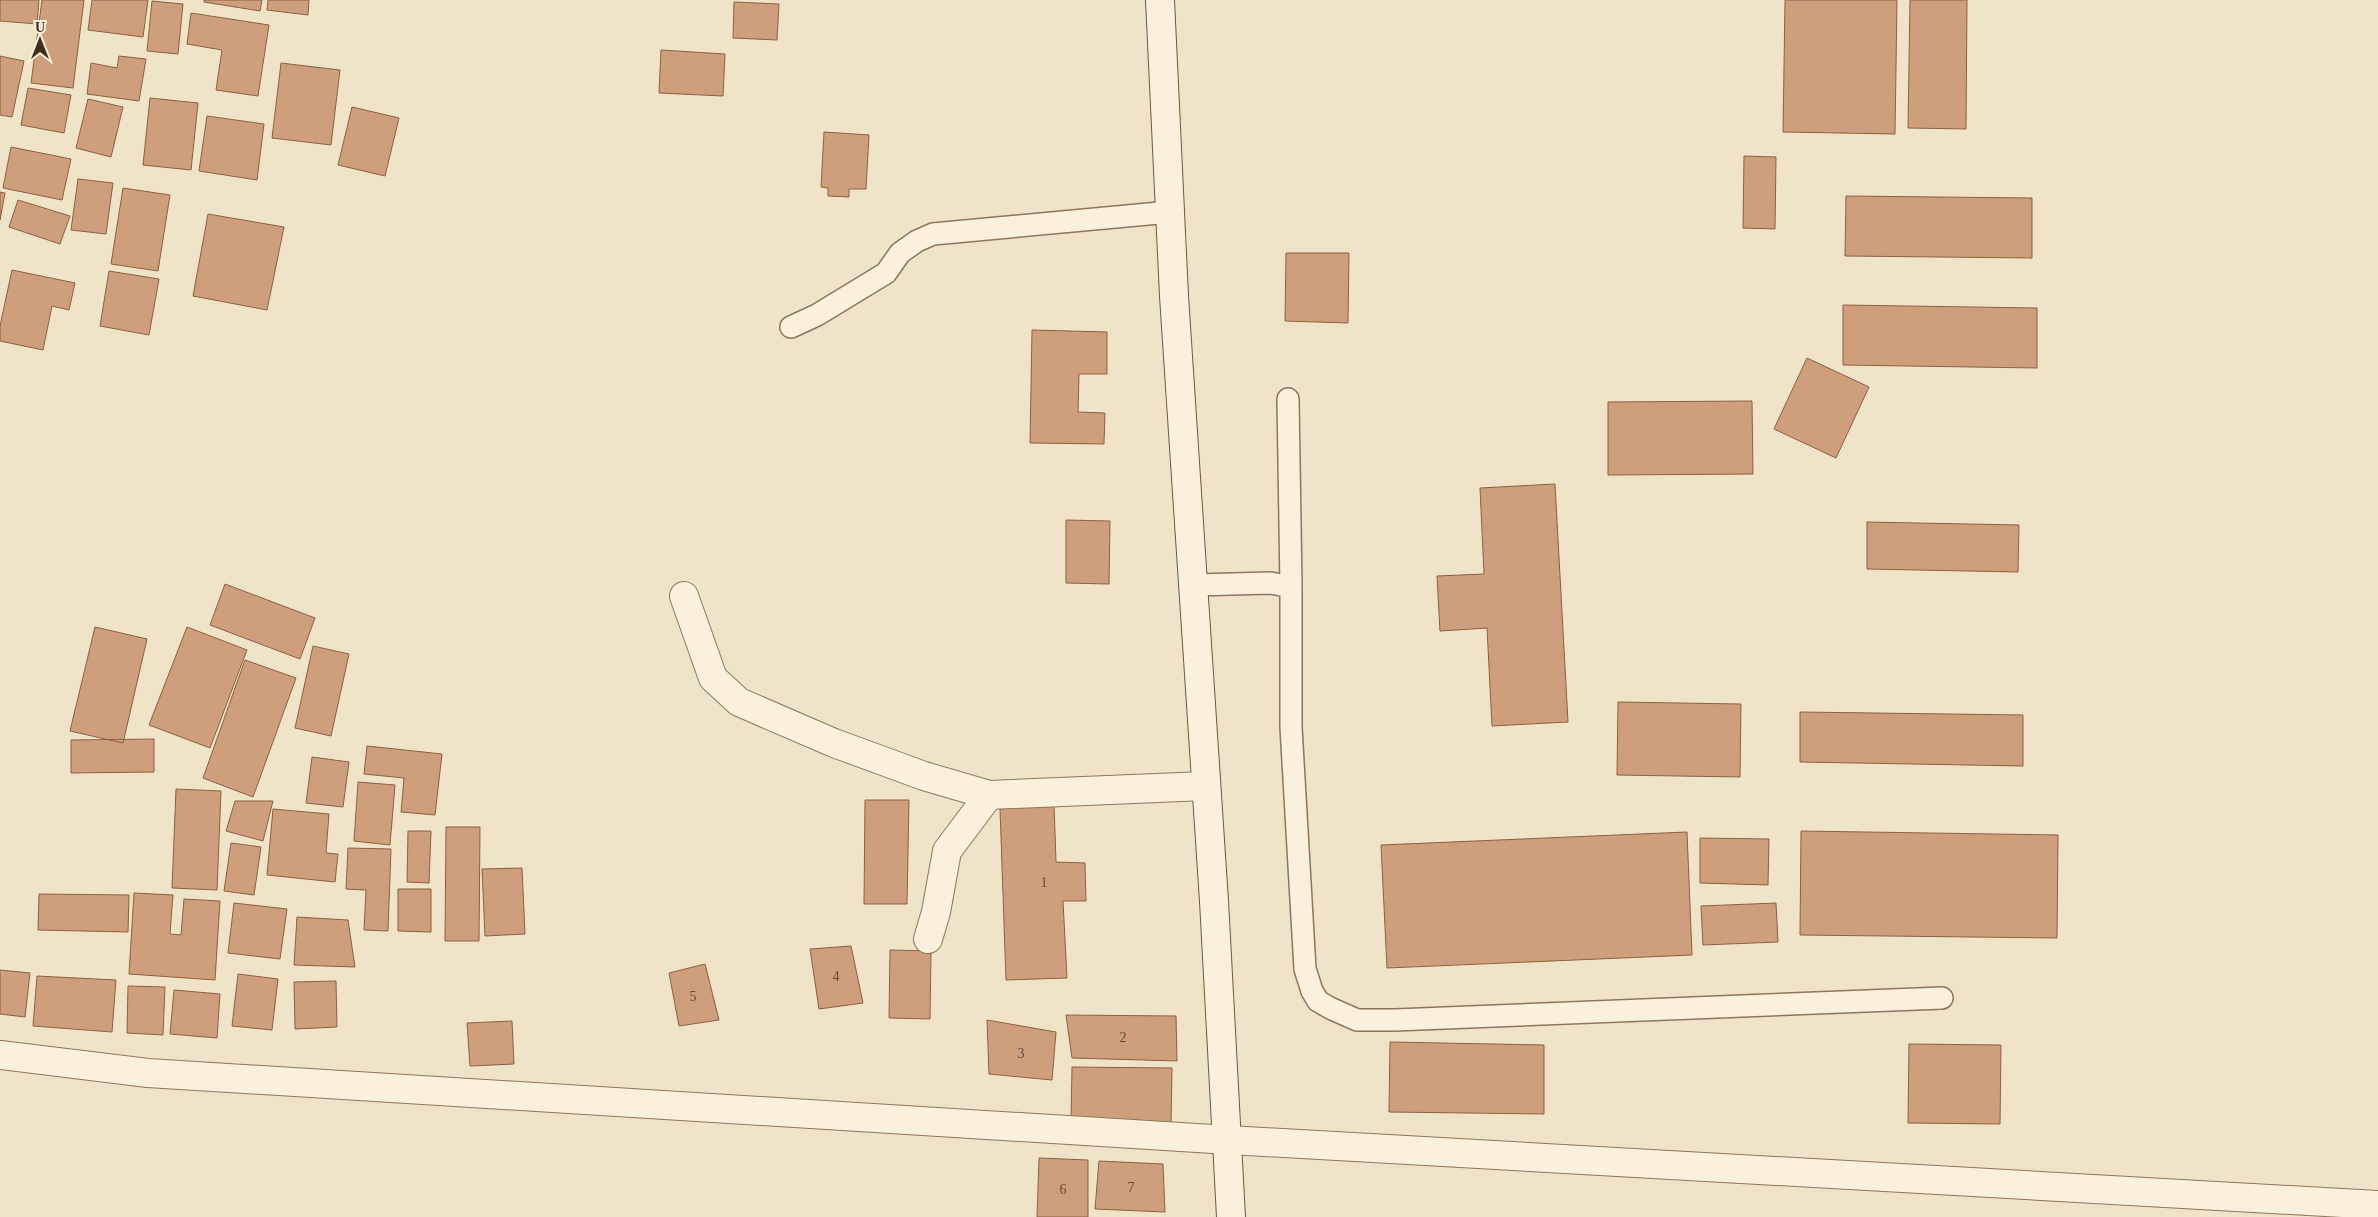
<svg xmlns="http://www.w3.org/2000/svg" width="2378" height="1217" viewBox="0 0 2378 1217" font-family="Georgia,serif">
	<style>
		.building { fill: #cf9f7d; stroke: #8d5f41 }
		.lines { fill: none; stroke-linecap: round; stroke-linejoin: round }
		.lane-casing { stroke: #8d765c; stroke-width: 24 }
		.street-casing { stroke: #8d765c; stroke-width: 30 }
		.secondary-casing { stroke: #6f573f; stroke-width: 30 }
		.lane { stroke: #faf1dc; stroke-width: 21 }
		.street { stroke: #faf1dc; stroke-width: 28 }
		.secondary { stroke: #faf1dc; stroke-width: 28 }
		.labels { text-anchor: middle; dominant-baseline: central; stroke-width: 4; stroke-linejoin: round; paint-order: stroke }
		.number-label { font-size: 14px; fill: #624a37 }
	</style>
	<rect width="100%" height="100%" fill="#f0e4c8"/>
	<path class="building" d="M0 0H39L37 24 0 21Z
		M42 0H84L73 88 31 83Z
		M92 0H148L143 37 88 30Z
		M204 0H262L260 11 204 2Z
		M268 0H309L308 15 267 10Z
		M1785 0H1897L1895 134 1783 132Z
		M1910 0H1967L1966 129 1908 128Z
		M152 1 183 4 178 54 147 51Z
		M734 2 779 4 777 40 733 38Z
		M191 13 269 25 258 96 216 90 222 50 187 44Z
		M661 50 725 54 723 96 659 93Z
		M0 56 24 61 12 117 0 115Z
		M119 56 146 59 139 101 87 94 91 63 117 68Z
		M281 63 340 70 331 145 272 138Z
		M28 88 71 95 64 133 21 125Z
		M150 98 198 103 191 170 143 165Z
		M88 99 123 107 111 157 76 148Z
		M352 107 399 118 385 176 338 165Z
		M207 116 264 124 257 180 199 171Z
		M824 132 869 135 866 189H849V197L828 196V188L821 187Z
		M11 147 71 159 62 200 3 188Z
		M1744 156 1776 157 1775 229 1743 228Z
		M78 179 113 183 106 234 71 230Z
		M123 188 170 195 158 271 111 264Z
		M0 192 5 193 0 220Z
		M1846 196 2032 198V258L1845 256Z
		M18 200 70 216 60 244 9 227Z
		M208 214 284 227 267 310 193 296Z
		M1286 253H1349L1348 323 1285 321Z
		M12 270 75 283 69 310 52 306 43 350 0 341V326Z
		M109 271 159 279 149 335 100 326Z
		M1843 305 2037 308V368L1843 365Z
		M1032 330 1107 332V374H1079L1078 412 1105 413 1104 444 1030 443Z
		M1807 358 1869 387 1836 458 1774 429Z
		M1752 401 1753 474 1608 475V402Z
		M1555 484 1568 722 1492 726 1487 628 1440 631 1437 576 1484 574 1480 488Z
		M1066 520 1110 521 1109 584 1066 583Z
		M1867 522 2019 525 2018 572 1867 569Z
		M225 584 315 618 300 659 210 625Z
		M95 627 147 639 123 743 70 731Z
		M187 627 247 650 210 748 149 725Z
		M313 646 349 654 331 736 295 728Z
		M245 660 296 678 253 797 203 778Z
		M1618 702 1741 704 1740 777 1617 775Z
		M1800 712 2023 715V766L1800 762Z
		M154 739V772L71 773V740Z
		M367 746 442 754 435 815 401 812 404 778 364 774Z
		M312 757 349 762 343 807 306 803Z
		M358 782 395 785 390 845 354 841Z
		M176 789 221 791 217 890 172 888Z
		M865 800H909L907 904H864Z
		M235 801H273L263 841 226 831Z
		M1054 804 1056 862 1085 863 1086 901H1063L1067 978 1006 980 1000 809Z
		M273 809 329 814 326 853 338 854 335 882 267 875Z
		M446 827H480L479 941H445Z
		M408 831H431L429 883 407 882Z
		M1801 831 2058 835 2057 938 1800 935Z
		M1687 832 1692 955 1387 968 1381 845Z
		M1700 838 1769 839 1768 885 1700 883Z
		M231 843 261 847 254 895 224 891Z
		M348 848 391 849 388 931 364 930 366 890 346 889Z
		M522 868 525 934 485 936 482 869Z
		M398 889H431V932L398 931Z
		M134 893 173 895 170 934 181 935 184 899 220 901 215 980 129 974Z
		M39 894 129 895 128 932 38 930Z
		M234 903 287 909 280 959 228 953Z
		M1776 903 1778 942 1703 945 1701 906Z
		M297 917 348 920 355 967 294 965Z
		M851 946 863 1003 819 1009 810 949Z
		M890 950 931 951 930 1019 889 1018Z
		M705 964 719 1020 679 1026 669 973Z
		M0 970 30 973 25 1017 0 1014Z
		M238 974 278 979 272 1030 232 1026Z
		M37 976 116 980 112 1032 33 1026Z
		M336 981 337 1027 295 1029 294 982Z
		M128 986 165 987 163 1035 127 1033Z
		M174 990 220 994 217 1038 170 1034Z
		M1066 1015 1176 1016 1177 1061 1072 1058Z
		M987 1020 1056 1032 1052 1080 989 1074Z
		M512 1021 514 1064 470 1066 467 1023Z
		M1390 1042 1544 1045V1114L1389 1112Z
		M1909 1044 2001 1045 2000 1124 1908 1123Z
		M1072 1067 1172 1068 1171 1124 1071 1122Z
		M1039 1158 1088 1160V1217H1037Z
		M1099 1161 1163 1164 1165 1212 1095 1209Z"/>
	<g class="lines">
		<defs>
			<path id="lane" d="M791 327 817 315 886 273 900 253 917 241 933 234 1170 212
				M1288 399 1291 587
				M1194 585 1271 583 1291 587V727L1305 969 1312 991 1318 1001 1330 1008 1357 1020H1395L1942 998"/>
			<path id="street" d="M684 596 713 678 739 702 834 743 924 776 989 795 1205 786
				M928 939 936 912 947 851 989 795
				M0 1055 148 1073 1229 1140 2378 1205"/>
			<path id="secondary" d="M1160 0 1174 296 1214 901 1231 1217"/>
		</defs>
		<use href="#lane" class="lane-casing"/>
		<use href="#street" class="street-casing"/>
		<use href="#secondary" class="secondary-casing"/>
		<use href="#lane" class="lane"/>
		<use href="#street" class="street"/>
		<use href="#secondary" class="secondary"/>
	</g>
	<g class="labels">
		<g class="number-label">
			<text x="1044" y="882">1</text>
			<text x="836" y="976">4</text>
			<text x="693" y="996">5</text>
			<text x="1123" y="1037">2</text>
			<text x="1021" y="1053">3</text>
			<text x="1131" y="1187">7</text>
			<text x="1063" y="1189">6</text>
		</g>
	</g>
	<g transform="translate(40 40)" stroke="#f7eed8" stroke-width="4" paint-order="stroke">
	<path d="M0-4L9 19L0 12L-9 19Z" fill="#3d2e20"/>
	<text y="-8" font-size="14" font-weight="bold" text-anchor="middle" fill="#3d2e20">U</text>
	</g>
</svg>
